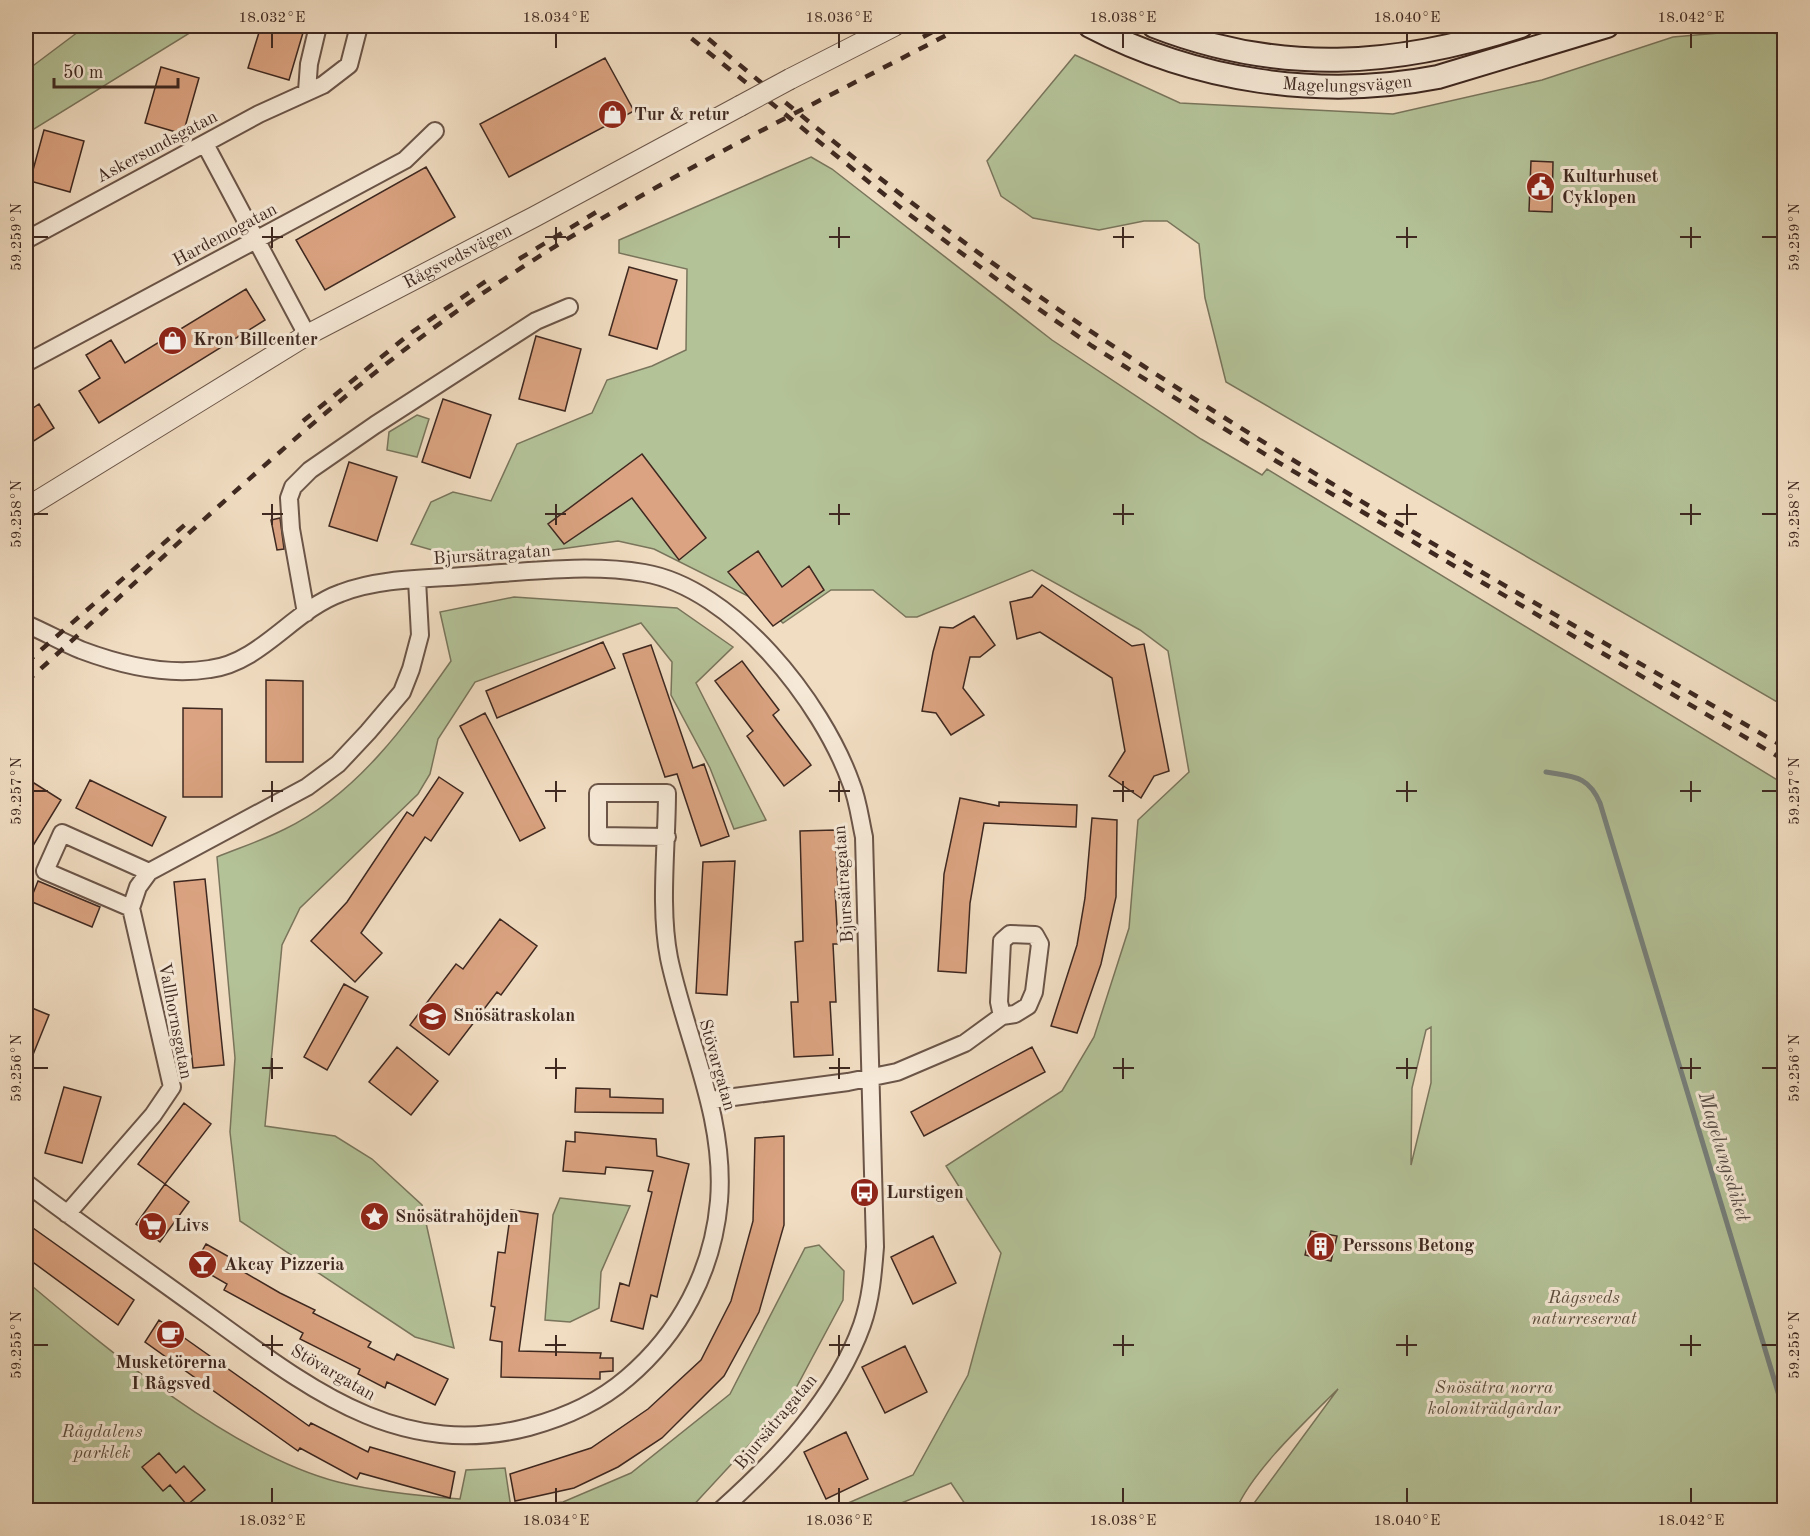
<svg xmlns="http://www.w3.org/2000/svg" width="1810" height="1536" viewBox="0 0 1810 1536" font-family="'Old Standard TT',serif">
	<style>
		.green { fill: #b4c298; stroke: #79755c; stroke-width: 1.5; fill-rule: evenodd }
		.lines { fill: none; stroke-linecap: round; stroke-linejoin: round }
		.stream { stroke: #76807c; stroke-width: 5 }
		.building { fill: #dba381; stroke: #3e2820; stroke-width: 1.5 }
		.minor-casing { stroke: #6b5548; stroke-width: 20 }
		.tertiary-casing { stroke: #6b5548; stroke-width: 22 }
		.secondary-casing { stroke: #3e2820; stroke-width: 26 }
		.minor { stroke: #f6e9d7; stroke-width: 16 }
		.tertiary { stroke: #f6e9d7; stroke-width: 20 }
		.secondary { stroke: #f6e9d7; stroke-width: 22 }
		.rail { stroke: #3e2820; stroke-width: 4.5; stroke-dasharray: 10 10; stroke-linecap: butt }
		.tertiary-bridge-casing { stroke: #6b5548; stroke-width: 22; stroke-linecap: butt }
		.tertiary-bridge { stroke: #f6e9d7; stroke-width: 20 }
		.ticks { fill: none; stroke: #3e2820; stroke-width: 2 }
		.labels { text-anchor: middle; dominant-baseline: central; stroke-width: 6; stroke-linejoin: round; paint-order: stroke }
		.street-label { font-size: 18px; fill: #3e2820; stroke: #f6e9d7 }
		.poi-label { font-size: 18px; font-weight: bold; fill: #3e2820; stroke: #f6e9d7; text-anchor: start }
		.park-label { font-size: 18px; font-style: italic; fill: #5c4e3e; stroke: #f6e9d7 }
		.water-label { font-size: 20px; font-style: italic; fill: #564d46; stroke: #f6e9d7 }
		.neatline { fill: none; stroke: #3e2820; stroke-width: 2 }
		.ticks-label { font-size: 15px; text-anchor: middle; fill: #3e2820 }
	</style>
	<rect width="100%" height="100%" fill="#f1ddc2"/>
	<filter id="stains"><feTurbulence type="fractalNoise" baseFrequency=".00333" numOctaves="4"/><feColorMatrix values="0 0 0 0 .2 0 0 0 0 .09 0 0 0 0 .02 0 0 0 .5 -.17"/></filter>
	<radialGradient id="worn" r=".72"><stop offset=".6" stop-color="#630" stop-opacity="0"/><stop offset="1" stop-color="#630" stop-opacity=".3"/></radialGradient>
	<path class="green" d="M86 26H201L26 134V71Z
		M1754 30 1784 35V706L1226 382 1205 298 1199 244 1167 221H1144L1099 230 1033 218 1001 196 987 161 1075 55 1180 103 1393 114 1542 80 1673 37Z
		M811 157 832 169 1052 340 1201 439 1262 475 1267 469 1784 784V1510H1249L1338 1389C1307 1420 1252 1471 1236 1510H969L951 1483 884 1510H832L913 1475 968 1375 1001 1253 946 1166 1062 1091 1094 1037 1129 928 1138 820 1189 772 1168 651 1140 630 1032 570 917 617H906L873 590H831L783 623 760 602 654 549 618 541 553 550 446 554 411 544 431 502 453 492 491 501 517 444 592 413 607 380 652 366 686 350 687 269 619 253V240ZM1431 1027V1083L1411 1165 1412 1088 1426 1030Z
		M417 415 429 419 417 457 387 450 389 432Z
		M514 597 677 608 733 647 696 683 766 820 734 829 710 768 671 695 672 662 641 623 475 682 438 739 430 774 418 794 300 908 282 945 265 1126 335 1136 372 1159 422 1205 454 1348 415 1337 240 1221 230 1132 235 1058 217 857C239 848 263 840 285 829 357 794 406 725 451 661L440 612Z
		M560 1198 630 1206 601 1272 599 1308 570 1322 545 1320 553 1215Z
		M819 1245 844 1271 843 1300 788 1403 689 1510H34L31 1491 26 1486V1281C109 1351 233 1455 338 1482 378 1492 419 1496 460 1499L466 1470 505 1468 511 1508 563 1502 631 1473 730 1394 805 1248Z"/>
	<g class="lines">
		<path class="stream" d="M1546 772C1573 777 1588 775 1600 803L1784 1412"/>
	</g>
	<path class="building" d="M261 26H305L289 80 248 68Z
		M605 58 634 111 509 177 480 124Z
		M161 67 199 78 183 134 145 123Z
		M44 130 84 141 70 192 30 181Z
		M1531 161 1553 162 1552 212 1529 211Z
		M426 167 455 217 325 290 296 240Z
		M629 267 677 280 657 349 609 335Z
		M246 289 265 320 99 423 79 391 100 378 86 355 111 340 125 363Z
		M536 336 581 349 565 411 519 399Z
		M443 399 491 415 470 478 422 462Z
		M39 404 54 428 26 446V413Z
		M642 454 706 538 679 560 632 498 564 544 548 524Z
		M349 462 397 477 377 541 329 526Z
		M280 518 284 549 277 550 271 520Z
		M758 551 782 587 809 566 824 590 773 626 728 572Z
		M1042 585 1132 646 1144 644 1169 771 1154 776 1141 798 1109 776 1125 751 1112 678 1040 632 1017 639 1010 602 1032 597Z
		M974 616 995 645 980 657H970L963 688 984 715 951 735 936 713 922 711 933 652 940 627 953 628Z
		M603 642 615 668 497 718 486 691Z
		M651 645 693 768 704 764 729 836 701 846 677 774 665 777 623 654Z
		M742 661 779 710 773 715 811 765 784 786 747 736 753 731 715 681Z
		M266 680 303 681V762H266Z
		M183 708 222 709V797H183Z
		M485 713 545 828 520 841 460 726Z
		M439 777 463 793 431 841 425 837 361 933 382 953 355 982 311 941 347 902 407 812 413 816Z
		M26 778 61 800 26 857Z
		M90 780 166 817 152 846 76 808Z
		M960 798 999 806V802L1077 805 1076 827 984 823 970 903 966 973 938 971 944 874Z
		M1092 818 1117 820 1116 897 1101 964 1077 1033 1051 1026 1077 945 1085 898Z
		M835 830 838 889H835L838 944H833L836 1002H830L833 1055 794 1057 791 1002H798L795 942 803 941 800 831Z
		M735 861 727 995 696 993 703 862Z
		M205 879 224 1065 193 1068 174 882Z
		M38 881 100 907 92 927 30 901Z
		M500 919 537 946 501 995 497 992 449 1055 410 1025 456 964 463 969Z
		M344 984 368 997 327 1070 304 1057Z
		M32 1008 49 1015 26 1072V1010L30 1012Z
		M397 1047 438 1081 411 1115 369 1082Z
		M1032 1047 1045 1072 924 1136 911 1112Z
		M64 1087 101 1097 82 1163 45 1153Z
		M576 1088 610 1089V1097L663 1099V1113L575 1112Z
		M184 1103 211 1124 165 1184 138 1164Z
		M575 1132 656 1139 657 1156 689 1164 657 1297 651 1295 643 1329 611 1321 620 1283 629 1286 652 1192 648 1191 653 1171 606 1167 605 1174 563 1171 566 1141 575 1142Z
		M784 1136V1225L759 1312 724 1376 662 1438 618 1467 574 1488 515 1501 510 1474 591 1448 648 1409 701 1360 731 1301 753 1221 755 1138Z
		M165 1184 189 1202 160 1242 136 1224Z
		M511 1210 538 1214 519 1351 601 1353 600 1358H613V1371L600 1372V1379L501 1377 502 1342 490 1340 495 1307 491 1306 498 1252 505 1253Z
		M26 1223 134 1300 118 1325 26 1257Z
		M1311 1231 1337 1236 1331 1261 1305 1255Z
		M933 1236 956 1283 913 1304 891 1257Z
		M206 1244 240 1263 237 1268 280 1293 315 1310 313 1313 371 1342 368 1347 394 1360 397 1354 448 1379 435 1405 387 1382 385 1388 358 1374 360 1369 300 1339 303 1333 224 1290 227 1284 194 1265Z
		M159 1320 309 1426 311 1423 368 1452 370 1447 455 1472 450 1498 360 1473 357 1479 300 1448 298 1451 145 1342Z
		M905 1346 927 1392 885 1413 862 1367Z
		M846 1432 868 1479 826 1499 804 1452Z
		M159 1453 176 1473 184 1466 205 1490 187 1505 170 1485 163 1491 142 1467Z"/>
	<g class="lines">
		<defs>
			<path id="minor" d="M307 91 309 64 318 26
				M205 144 307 335
				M26 240 259 114 323 85 349 65 359 26
				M26 363 405 160 435 131
				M306 613 291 529 289 498 293 487 310 470 375 425 536 321 569 307
				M26 624C45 632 62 642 81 650 121 665 168 676 210 669 262 662 293 610 341 593 382 577 433 579 477 575 532 571 590 564 644 573 733 588 822 702 851 783 858 800 860 819 864 837L875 1247C873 1273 871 1299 862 1325 836 1398 778 1459 721 1510
				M131 908 45 871 62 833 149 872
				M711 1100 848 1082 897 1072 965 1043 1002 1016 1015 1014 1028 1006 1034 992 1040 944 1035 935 1010 934 1002 941 999 1002 1002 1016
				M26 1183C83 1226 143 1268 201 1310 303 1383 395 1462 529 1427 566 1417 598 1403 627 1378 680 1333 713 1271 719 1201 726 1116 686 1039 669 958 659 907 667 845 667 793H598V836L667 837
				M67 1214 153 1115 172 1087 131 908 138 887 149 872 307 787 338 764 368 732 402 692 411 669 420 635 417 580"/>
			<g id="tertiary">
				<path d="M790 79 894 26"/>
				<path id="s1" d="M26 508 307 335 534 217 740 106"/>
			</g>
			<g id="secondary">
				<path id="s2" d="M1090 26C1195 81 1320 100 1438 77L1607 26"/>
				<path d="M1154 26C1280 75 1395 67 1521 26"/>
			</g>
		</defs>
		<use href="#minor" class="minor-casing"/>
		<use href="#tertiary" class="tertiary-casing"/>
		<use href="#secondary" class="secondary-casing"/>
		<use href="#minor" class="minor"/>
		<use href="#tertiary" class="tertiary"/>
		<use href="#secondary" class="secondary"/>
		<path class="rail" d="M676 26 906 212 1010 289 1092 346 1276 461 1784 760
			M693 26C809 123 927 219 1052 305 1287 466 1538 603 1784 747
			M923 37 944 26
			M519 259 603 208
			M303 421 412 332 486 281
			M26 663 188 522
			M26 682C168 555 304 419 460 309 618 198 794 115 964 26"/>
		<defs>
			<path id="tertiary-bridge" d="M740 106 790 79"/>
		</defs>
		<use href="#tertiary-bridge" class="tertiary-bridge-casing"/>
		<use href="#tertiary-bridge" class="tertiary-bridge"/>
	</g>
	<path class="ticks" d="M272 33V48M556 33V48M839 33V48M1123 33V48M1407 33V48M1691 33V48M272 227V248M556 227V248M839 227V248M1123 227V248M1407 227V248M1691 227V248M33 237H48M262 237H283M545 237H566M829 237H850M1113 237H1134M1396 237H1417M1680 237H1701M1762 237H1777M272 504V525M556 504V525M839 504V525M1123 504V525M1407 504V525M1691 504V525M33 514H48M262 514H283M545 514H566M829 514H850M1113 514H1134M1396 514H1417M1680 514H1701M1762 514H1777M272 781V802M556 781V802M839 781V802M1123 781V802M1407 781V802M1691 781V802M33 791H48M262 791H283M545 791H566M829 791H850M1113 791H1134M1396 791H1417M1680 791H1701M1762 791H1777M272 1058V1079M556 1058V1079M839 1058V1079M1123 1058V1079M1407 1058V1079M1691 1058V1079M33 1068H48M262 1068H283M545 1068H566M829 1068H850M1113 1068H1134M1396 1068H1417M1680 1068H1701M1762 1068H1777M272 1335V1356M556 1335V1356M839 1335V1356M1123 1335V1356M1407 1335V1356M1691 1335V1356M33 1345H48M262 1345H283M545 1345H566M829 1345H850M1113 1345H1134M1396 1345H1417M1680 1345H1701M1762 1345H1777M272 1488V1503M556 1488V1503M839 1488V1503M1123 1488V1503M1407 1488V1503M1691 1488V1503"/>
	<defs>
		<symbol id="shop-disc" viewBox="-11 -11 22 22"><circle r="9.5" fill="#8f2418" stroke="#f6e9d7"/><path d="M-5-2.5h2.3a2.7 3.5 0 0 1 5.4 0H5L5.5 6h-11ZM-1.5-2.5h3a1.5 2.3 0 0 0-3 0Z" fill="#fff"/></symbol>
		<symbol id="civic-disc" viewBox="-11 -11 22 22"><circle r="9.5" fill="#8f2418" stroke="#f6e9d7"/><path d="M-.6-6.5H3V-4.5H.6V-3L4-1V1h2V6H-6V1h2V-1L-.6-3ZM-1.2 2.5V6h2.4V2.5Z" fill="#fff"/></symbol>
		<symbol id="school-disc" viewBox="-11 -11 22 22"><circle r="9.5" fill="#8f2418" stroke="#f6e9d7"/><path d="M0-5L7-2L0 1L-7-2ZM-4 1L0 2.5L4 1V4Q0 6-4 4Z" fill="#fff"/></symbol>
		<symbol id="bus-disc" viewBox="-11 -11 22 22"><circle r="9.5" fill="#8f2418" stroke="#f6e9d7"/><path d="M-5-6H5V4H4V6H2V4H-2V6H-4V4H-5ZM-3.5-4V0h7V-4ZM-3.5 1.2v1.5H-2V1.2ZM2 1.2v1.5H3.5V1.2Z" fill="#fff"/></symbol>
		<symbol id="sight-disc" viewBox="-11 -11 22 22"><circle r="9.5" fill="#8f2418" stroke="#f6e9d7"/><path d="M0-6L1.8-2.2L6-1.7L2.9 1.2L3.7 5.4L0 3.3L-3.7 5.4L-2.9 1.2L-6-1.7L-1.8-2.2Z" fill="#fff"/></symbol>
		<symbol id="supermarket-disc" viewBox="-11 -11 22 22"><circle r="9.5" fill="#8f2418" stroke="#f6e9d7"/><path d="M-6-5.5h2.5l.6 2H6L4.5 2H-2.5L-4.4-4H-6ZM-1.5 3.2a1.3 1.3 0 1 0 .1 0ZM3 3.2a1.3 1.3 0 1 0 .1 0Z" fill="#fff"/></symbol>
		<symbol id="building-disc" viewBox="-11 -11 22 22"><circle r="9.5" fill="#8f2418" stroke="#f6e9d7"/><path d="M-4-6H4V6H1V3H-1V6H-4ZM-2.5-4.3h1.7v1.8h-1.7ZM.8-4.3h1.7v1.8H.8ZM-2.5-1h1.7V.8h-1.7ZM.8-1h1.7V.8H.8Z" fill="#fff"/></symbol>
		<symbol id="bar-disc" viewBox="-11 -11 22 22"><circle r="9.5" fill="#8f2418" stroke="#f6e9d7"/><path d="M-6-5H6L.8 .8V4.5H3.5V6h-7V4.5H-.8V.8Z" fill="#fff"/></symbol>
		<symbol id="cafe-disc" viewBox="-11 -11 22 22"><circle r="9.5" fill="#8f2418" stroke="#f6e9d7"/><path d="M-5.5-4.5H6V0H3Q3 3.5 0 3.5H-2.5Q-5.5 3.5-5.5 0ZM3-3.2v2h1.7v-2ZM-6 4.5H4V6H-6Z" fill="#fff"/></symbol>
	</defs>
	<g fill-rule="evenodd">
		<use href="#shop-disc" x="596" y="98" width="33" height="33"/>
		<use href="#civic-disc" x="1524" y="170" width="33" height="33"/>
		<use href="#shop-disc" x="156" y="324" width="33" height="33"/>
		<use href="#school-disc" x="416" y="1000" width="33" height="33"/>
		<use href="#bus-disc" x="848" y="1176" width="33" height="33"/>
		<use href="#sight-disc" x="358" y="1200" width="33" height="33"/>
		<use href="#supermarket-disc" x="136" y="1210" width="33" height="33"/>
		<use href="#building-disc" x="1304" y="1230" width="33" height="33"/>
		<use href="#bar-disc" x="186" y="1248" width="33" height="33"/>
		<use href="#cafe-disc" x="154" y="1318" width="33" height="33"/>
	</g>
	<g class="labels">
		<g class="street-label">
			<text stroke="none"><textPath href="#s2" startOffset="267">Magelungsvägen</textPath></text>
			<text transform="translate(157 147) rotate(-28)">Askersundsgatan</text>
			<text transform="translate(225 235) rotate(-28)">Hardemogatan</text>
			<text stroke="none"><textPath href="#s1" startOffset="500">Rågsvedsvägen</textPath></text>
			<text transform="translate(492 555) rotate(-4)">Bjursätragatan</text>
			<text transform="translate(844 884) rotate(-94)">Bjursätragatan</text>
			<text transform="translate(175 1021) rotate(79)">Vallhornsgatan</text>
			<text transform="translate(717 1065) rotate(74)">Stövargatan</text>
			<text transform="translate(333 1373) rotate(30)">Stövargatan</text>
			<text transform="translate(776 1422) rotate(-50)">Bjursätragatan</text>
		</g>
		<g class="poi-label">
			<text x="634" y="115">Tur &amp; retur</text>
			<text x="1562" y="177">Kulturhuset<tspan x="1562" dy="21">Cyklopen</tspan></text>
			<text x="193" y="340">Kron Billcenter</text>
			<text x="453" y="1016">Snösätraskolan</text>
			<text x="886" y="1193">Lurstigen</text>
			<text x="395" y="1217">Snösätrahöjden</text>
			<text x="174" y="1226">Livs</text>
			<text x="1342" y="1246">Perssons Betong</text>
			<text x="224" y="1265">Akcay Pizzeria</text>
			<text x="171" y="1363" text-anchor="middle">Musketörerna<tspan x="171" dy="21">I Rågsved</tspan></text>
		</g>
		<g class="park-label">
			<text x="1584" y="1298">Rågsveds<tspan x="1584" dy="21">naturreservat</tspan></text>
			<text x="1494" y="1388">Snösätra norra<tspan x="1494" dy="21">koloniträdgårdar</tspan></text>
			<text x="102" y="1432">Rågdalens<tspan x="102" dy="21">parklek</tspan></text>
		</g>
		<g class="water-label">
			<text transform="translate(1723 1157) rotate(73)">Magelungsdiket</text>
		</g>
	</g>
	<rect width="1810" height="1536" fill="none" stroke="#f1ddc2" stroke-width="66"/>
	<path d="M54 78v9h124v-9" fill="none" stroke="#3e2820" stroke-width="3"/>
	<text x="63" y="78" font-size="18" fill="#3e2820" stroke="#f6e9d7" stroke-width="4.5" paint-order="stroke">50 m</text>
	<rect x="33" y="33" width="1744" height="1470" class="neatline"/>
	<g class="ticks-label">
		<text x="272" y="22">18.032°E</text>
		<text x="556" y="22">18.034°E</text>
		<text x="839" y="22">18.036°E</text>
		<text x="1123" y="22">18.038°E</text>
		<text x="1407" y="22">18.040°E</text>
		<text x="1691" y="22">18.042°E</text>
		<text transform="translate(16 237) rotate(-90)" y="5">59.259°N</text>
		<text transform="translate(1794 237) rotate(-90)" y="5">59.259°N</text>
		<text transform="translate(16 514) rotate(-90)" y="5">59.258°N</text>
		<text transform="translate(1794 514) rotate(-90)" y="5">59.258°N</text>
		<text transform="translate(16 791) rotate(-90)" y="5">59.257°N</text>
		<text transform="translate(1794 791) rotate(-90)" y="5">59.257°N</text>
		<text transform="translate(16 1068) rotate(-90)" y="5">59.256°N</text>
		<text transform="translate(1794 1068) rotate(-90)" y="5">59.256°N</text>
		<text transform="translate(16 1345) rotate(-90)" y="5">59.255°N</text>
		<text transform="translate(1794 1345) rotate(-90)" y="5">59.255°N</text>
		<text x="272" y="1525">18.032°E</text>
		<text x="556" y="1525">18.034°E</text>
		<text x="839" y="1525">18.036°E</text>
		<text x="1123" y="1525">18.038°E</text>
		<text x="1407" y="1525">18.040°E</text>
		<text x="1691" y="1525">18.042°E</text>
	</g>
	<rect width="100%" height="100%" filter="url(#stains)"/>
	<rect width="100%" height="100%" fill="url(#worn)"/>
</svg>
